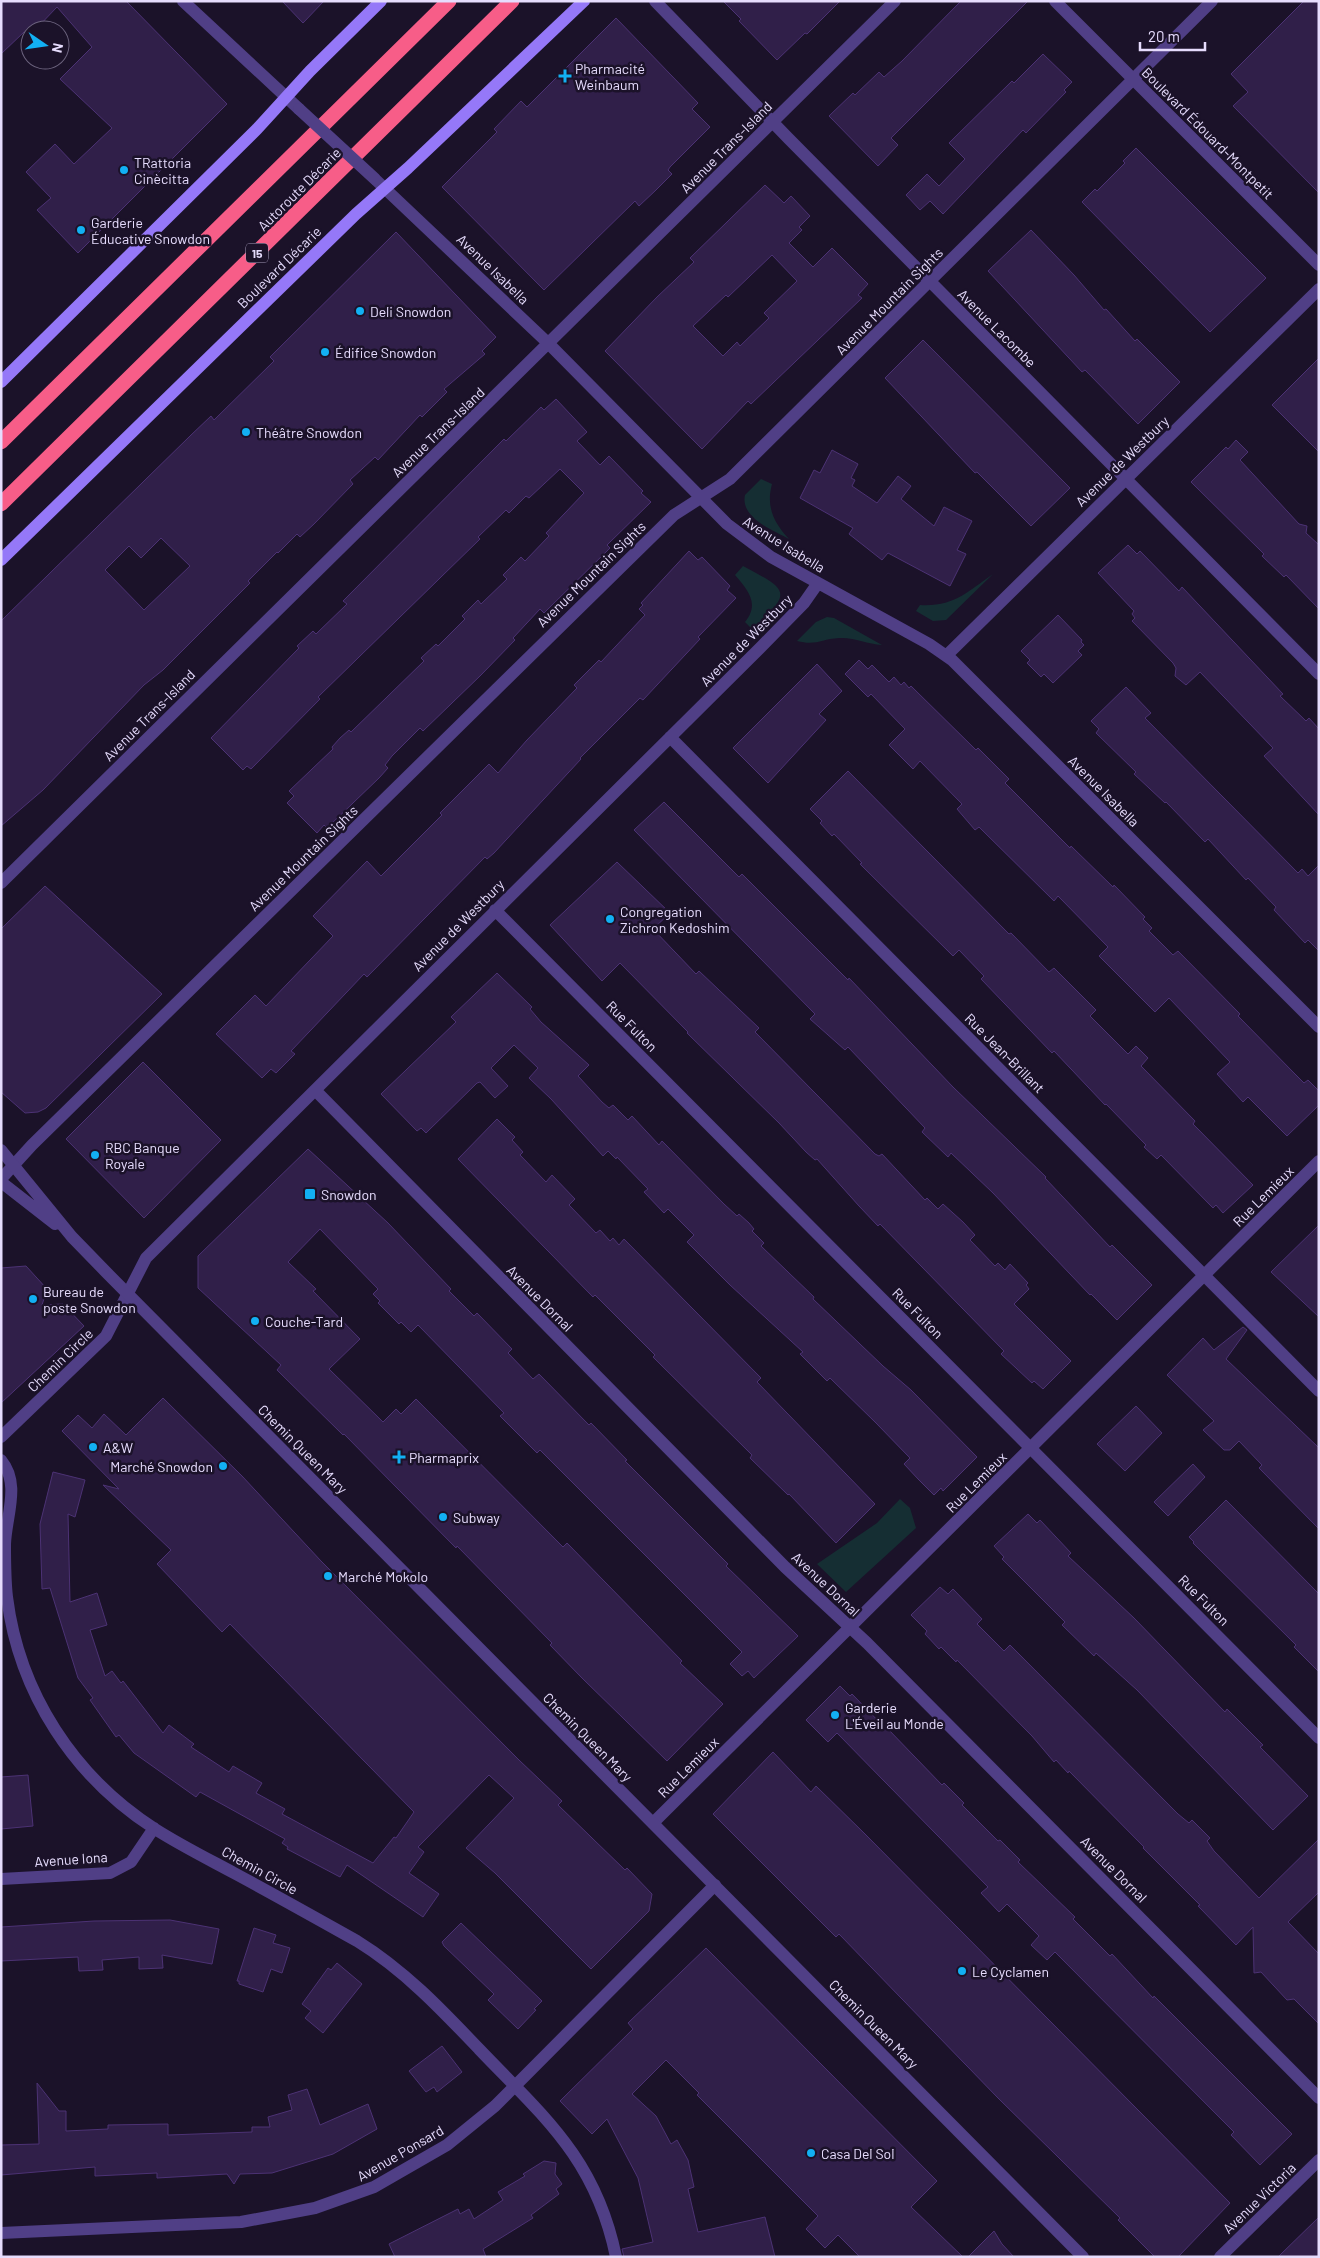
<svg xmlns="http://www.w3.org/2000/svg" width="1320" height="2258" viewBox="0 0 1320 2258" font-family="Barlow,sans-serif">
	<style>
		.green { fill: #152e33 }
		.building { fill: #301f49; stroke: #4c3274; fill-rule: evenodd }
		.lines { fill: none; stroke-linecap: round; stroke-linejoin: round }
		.minor { stroke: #503f86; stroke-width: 12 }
		.tertiary { stroke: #503f86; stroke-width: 12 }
		.secondary { stroke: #9578f8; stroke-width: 12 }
		.motorway { stroke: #f75d88; stroke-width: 15 }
		.minor-bridge { stroke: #503f86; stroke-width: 12 }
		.poi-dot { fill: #12b0f3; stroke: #1b1229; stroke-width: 2 }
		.labels { text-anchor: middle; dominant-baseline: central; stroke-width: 5; stroke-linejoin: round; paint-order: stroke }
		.shield { fill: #1b1229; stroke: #a99fbd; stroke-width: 1 }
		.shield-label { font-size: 12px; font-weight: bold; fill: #e6dcfd }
		.poi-label { font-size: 14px; fill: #e6dcfd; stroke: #1b1229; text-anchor: start }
		.street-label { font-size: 14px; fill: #e6dcfd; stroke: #1b1229 }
	</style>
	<rect width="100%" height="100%" fill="#1b1229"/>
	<path class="green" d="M761 479 772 484C766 506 773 522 789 539 773 530 740 518 745 495Z
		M743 566C792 592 790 592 753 630L745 622C760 604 748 590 735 575Z
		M993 574 946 620 933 621 916 611 920 605C954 607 967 592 993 574Z
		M827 617 834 618 882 645C867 644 854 637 839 638 821 639 816 646 797 641L816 622Z
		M900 1499 910 1508 916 1528 846 1592 817 1564 877 1523Z"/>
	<path class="building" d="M1 1H126L227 104 78 253 37 210 51 198 26 172 55 144 74 164 112 128 60 79 92 47 57 7 35 30H30L29 36 24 32 1 54Z
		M282 1H324L303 23Z
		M723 1H840L807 34 805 33 777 60 739 21 741 19Z
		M961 1H1028L891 138 898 145 878 166 829 116 853 93 855 95 879 72 884 77 902 61Z
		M1304 1H1319V193L1233 106 1248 92 1231 74Z
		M616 18 698 103 692 109 710 127 670 167 668 170 672 174 656 190 639 206 635 201 544 290 442 187 497 132 494 129 521 101 527 107Z
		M1043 54 1072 82 1064 90 1066 92 1026 133 1023 130 943 214 930 201 920 210 906 195 927 174 939 186 965 159 949 143 1012 81 1014 83Z
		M1136 148 1266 278 1210 332 1082 202 1095 189 1097 191 1125 163 1123 161Z
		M765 185 784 203 791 196 810 216 799 227 802 230 789 243 813 267 832 248 868 284 858 295 862 298 751 404 748 401 702 449 605 351 657 297 694 262 690 258ZM772 255 797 281 764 313 769 318 740 346 737 342 723 356 693 326 726 295 728 297Z
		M1031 230 1074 275 1104 310 1106 309 1135 341 1137 339 1180 382 1138 424 1085 370 1082 372 988 271Z
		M396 232 496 337 482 351 485 354 444 389 447 392 422 417 420 415 378 460 375 457 350 480 353 484 314 524 300 537 297 534 278 553 277 552 248 581 250 583 163 670 144 685 43 790 1 826V621L190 436 211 416 214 420 274 361 270 357ZM161 538 190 566 144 610 105 570 129 546 141 558Z
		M923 340 1070 488 1031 526 977 472 975 473 885 378Z
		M1319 358V452L1272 405Z
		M556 399 587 432 577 441 600 465 609 456 643 491 641 493 651 502 607 545 610 548 544 613 540 609 513 638 515 640 481 675 423 731 420 728 392 756 385 765 388 768 379 778 327 828 324 825 317 833 287 803 294 796 289 791 333 749 332 747 340 738 349 730 351 732 424 661 421 658 436 644 438 646 465 619 462 616 478 600 481 604 507 579 503 575 521 557 525 561 549 536 546 533 584 493 560 469 529 498 526 496 509 513 506 510 478 537 480 539 318 697 320 699 251 769 247 766 243 770 211 738 299 648 297 646 313 631 316 634 347 604 343 601 504 439 506 441 541 407 544 410Z
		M1236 440 1248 452 1240 460 1299 524 1307 526 1306 533 1319 545V609L1286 575 1284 577 1262 556 1264 554 1191 482 1226 447 1228 449Z
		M832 450 858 464 851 478 855 480 852 486 877 503 898 476 911 486 901 499 934 526 944 507 972 521 957 550 966 554 950 586 888 553 882 560 849 534 853 528 800 498 814 470 820 473Z
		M1128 545 1137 554 1140 551 1179 591 1182 587 1283 694 1280 696 1306 721 1309 718 1319 729V815L1264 756 1273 748 1200 672 1186 685 1175 676 1176 668 1173 663 1132 621 1135 618 1132 614 1134 611 1098 573Z
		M689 551 698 560 702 557 730 586 727 590 736 598 698 637 700 639 643 700 640 698 580 758 581 759 494 853 487 859 485 857 367 977 364 974 291 1051 295 1054 276 1073 271 1069 262 1078 216 1034 255 995 266 1006 333 936 313 916 367 861 381 876 442 815 440 813 489 764 498 773 527 740 577 688 574 685 599 660 601 662 645 615 639 609 643 605 641 603Z
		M1058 615 1082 640 1081 642 1084 645 1078 651 1082 655 1053 683 1044 674 1041 677 1027 663 1030 660 1021 651Z
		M859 660 868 669 872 665 889 682 894 677 901 685 904 682 909 688 911 686 976 750 978 748 1009 779 1005 783 1070 848 1071 846 1113 887 1114 885 1145 917 1143 919 1152 928 1149 931 1173 955 1178 951 1240 1014 1238 1016 1295 1074 1304 1083 1308 1080 1319 1091V1105L1287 1136 1248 1097 1243 1102 1217 1074 1230 1062 1169 998 1155 1012 1099 956 1108 947 1058 896 1054 901 979 827 975 830 957 809 962 804 920 761 913 769 889 745 905 729 871 694 868 697 845 674Z
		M817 664 842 691 819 714 826 720 768 783 733 748Z
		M1126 687 1151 713 1145 718 1298 873 1302 869 1308 876 1319 865V951L1308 940 1305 943 1274 910 1276 907 1248 878 1246 880 1208 839 1205 842 1166 802 1165 803 1134 774 1136 772 1096 733 1099 729 1091 721Z
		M848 771 1009 934 1011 933 1049 972 1054 968 1096 1010 1090 1016 1128 1054 1136 1046 1148 1058 1141 1066 1195 1121 1193 1124 1253 1185 1223 1213 1216 1205 1213 1208 1161 1155 1157 1159 1144 1147 1146 1145 1106 1104 1105 1105 1054 1051 1052 1053 981 979 984 976 959 950 953 956 860 864 862 863 834 834 832 836 820 823 822 821 810 809Z
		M664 802 739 877 742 874 848 980 849 978 953 1087 1046 1177 1045 1178 1110 1247 1112 1245 1152 1285 1117 1320 1091 1294 1090 1295 993 1193 951 1153 948 1157 922 1132 925 1128 848 1047 845 1050 810 1019 815 1014 634 830Z
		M617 862 670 913 653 929 696 974 699 971 759 1028 755 1032 875 1154 879 1156 882 1154 925 1200 927 1198 938 1209 943 1204 963 1222 975 1235 970 1240 995 1266 998 1263 1005 1270 1010 1264 1028 1283 1026 1285 1029 1289 1014 1304 1071 1361 1043 1389 1034 1381 1032 1383 1001 1354 1004 1351 880 1224 878 1226 859 1206 817 1159 815 1160 806 1152 779 1123 687 1033 688 1032 620 963 602 981 550 925Z
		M45 886 162 994 46 1108 38 1112 25 1113 1 1092V929Z
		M497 973 532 1007 530 1009 541 1022 589 1065 578 1076 602 1102 609 1108 613 1105 628 1120 632 1116 659 1145 662 1141 724 1204 737 1216 739 1214 749 1223 754 1229 752 1231 764 1243 761 1246 814 1297 813 1299 883 1366 911 1390 977 1457 943 1491 941 1488 934 1495 919 1480 904 1464 910 1458 876 1423 830 1378 827 1381 800 1354 803 1352 730 1285 687 1242 694 1235 668 1209 664 1213 644 1192 648 1189 617 1157 616 1159 608 1151 603 1156 551 1099 529 1078 538 1068 514 1045 491 1068 508 1086 495 1098 480 1082 477 1083 426 1133 421 1128 417 1131 381 1094 456 1022 451 1017Z
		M143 1062 221 1140 144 1218 66 1139Z
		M497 1119 515 1137 512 1140 523 1152 520 1155 546 1182 552 1175 575 1199 569 1205 596 1233 600 1230 610 1241 613 1238 619 1245 624 1239 761 1378 757 1382 875 1504 836 1543 789 1494 788 1495 750 1458 752 1455 653 1357 655 1355 595 1295 593 1297 458 1159Z
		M308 1149 388 1223 451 1289 449 1291 474 1316 477 1313 512 1349 508 1353 533 1379 539 1374 589 1425 591 1423 627 1460 625 1461 728 1564 726 1566 798 1636 754 1678 748 1671 742 1676 730 1664 742 1652 540 1450 537 1453 500 1416 504 1413 418 1325 411 1332 401 1322 399 1324 378 1303 380 1301 373 1294 378 1289 320 1229 288 1262 316 1289 313 1291 360 1339 329 1369 383 1422 396 1409 401 1414 416 1399 563 1547 567 1543 682 1661 680 1663 723 1704 667 1761 582 1678 550 1645 552 1643 457 1546 456 1548 344 1434 343 1435 277 1370 281 1365 198 1288V1256Z
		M1319 1225V1317L1271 1272Z
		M26 1266 47 1289 42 1305 63 1304 84 1326 1 1403V1268Z
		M1243 1327 1247 1330 1226 1359 1319 1448V1529L1259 1468 1262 1465 1239 1441 1230 1450H1224L1203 1430 1214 1421 1167 1375 1203 1338 1214 1350Z
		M163 1398 242 1476 321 1561 519 1760 562 1801 558 1805 625 1870 627 1868 652 1894 649 1911 591 1969 495 1873 466 1848 514 1798 489 1775 418 1847 424 1852 409 1873 439 1894 423 1917 347 1865 340 1877 287 1849 288 1847 282 1843 285 1839 200 1792 196 1797 134 1753 119 1735 116 1737 90 1700 93 1698 78 1678 50 1588 42 1589 40 1524 53 1472 85 1480 75 1517 68 1514 70 1602 97 1593 107 1625 90 1630 105 1676 112 1671 121 1683 123 1681 163 1733 169 1725 194 1744 191 1747 229 1772 233 1766 262 1783 256 1793 285 1809 282 1814 373 1863 394 1837 396 1838 414 1812 230 1624 222 1632 157 1564 171 1550 103 1485 119 1489 62 1431 78 1415 92 1428 104 1414 126 1435Z
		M1136 1406 1162 1433 1125 1471 1097 1444Z
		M1193 1464 1205 1477 1168 1516 1154 1502Z
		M1226 1500 1319 1594V1672L1294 1647 1296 1645 1193 1543 1194 1542 1189 1537Z
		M1028 1514 1037 1523 1040 1520 1071 1553 1068 1556 1134 1618 1225 1712 1227 1709 1263 1745 1260 1747 1308 1796 1273 1830 1137 1690 1096 1653 1094 1656 1062 1625 1065 1622 1002 1559 1004 1557 994 1546Z
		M940 1587 948 1594 953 1589 982 1619 977 1624 1004 1651 1010 1645 1178 1814 1189 1823 1192 1820 1210 1838 1207 1841 1214 1851 1259 1898 1319 1839V1892L1288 1922 1319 1954V2024L1294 1999 1287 2000 1261 1972 1254 1973 1253 1927 1236 1945 1198 1906 1200 1905 1143 1848 1144 1847 1069 1771 1068 1773 1056 1760 1054 1762 1032 1736 957 1660 956 1662 941 1647 939 1649 925 1634 927 1631 911 1615Z
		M840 1686 850 1696 852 1694 886 1729 887 1728 942 1785 944 1783 964 1803 962 1805 998 1841 1000 1840 1020 1860 1018 1862 1075 1917 1073 1919 1110 1956 1112 1954 1153 1998 1154 1996 1292 2134 1260 2165 1231 2135 1234 2132 1055 1952 1047 1960 1031 1945 1039 1936 1007 1904 999 1912 981 1893 988 1887 837 1733 828 1742 806 1720Z
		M773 1752 811 1792 816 1786 865 1834 1230 2203 1178 2257H1155L1118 2220 1120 2218 998 2098 839 1934 836 1937 713 1814Z
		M28 1775 33 1826 1 1829V1777Z
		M170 1920 219 1929 212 1964 162 1955 163 1968 139 1969V1957L102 1960 103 1970 79 1971 78 1957 1 1961V1927L94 1921Z
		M461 1923 542 2001 534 2009 536 2010 518 2029 488 2000 494 1994 444 1946 442 1942Z
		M254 1928 276 1935 273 1943 290 1948 282 1973 271 1969 263 1992 239 1984V1981H237Z
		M706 1948 937 2181 911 2207 963 2257H860L838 2235 825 2248 806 2229 818 2216 697 2095 699 2093 666 2060 632 2094 656 2116 671 2144 677 2140 688 2160 694 2187 688 2189 698 2232 765 2217 775 2257H624L622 2249 653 2242 638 2178 607 2119 592 2134 560 2101 633 2029 628 2023Z
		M337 1963 362 1984 323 2033 305 2018 311 2011 302 2004 328 1968 331 1970Z
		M442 2046 462 2072 437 2092 434 2087 426 2092 409 2071Z
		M37 2083 59 2111H66V2131L108 2129V2125L168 2124V2135L252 2132V2127H270L268 2117 292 2110 288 2095 307 2089 320 2125 368 2104 377 2129 333 2154 272 2173 240 2174 234 2184 227 2174 157 2178V2173L95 2176V2167L1 2175V2145L39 2144Z
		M544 2161 556 2163 555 2174 562 2184 556 2189 559 2194 531 2215 533 2218 483 2249 486 2257H395L389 2244 458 2209 460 2214 469 2209 474 2219 503 2200 498 2192 525 2176 523 2174Z
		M1319 2217V2257H1278Z
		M994 2231 1002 2244 1014 2257H968Z"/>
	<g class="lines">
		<path class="minor" d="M183 1 299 109
			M655 1 788 138 1319 674
			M1055 1 1319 265
			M377 181 549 344 727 524 771 557 929 644 952 660 1319 1027
			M947 655 1319 289
			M670 737 1319 1391
			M1 883 895 1
			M495 910 1319 1738
			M315 1090 785 1567 867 1643 1319 2098
			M1 1179 32 1145 674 515 730 479 1212 1
			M1 1437 106 1336 146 1258 761 647 804 603 818 583
			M1 1460C21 1484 6 1516 5 1544 5 1562 5 1580 7 1597 19 1693 74 1777 155 1829 180 1845 208 1859 234 1873 275 1895 316 1918 357 1941 404 1970 441 2009 479 2049 544 2117 596 2159 616 2257
			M653 1823 1319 1161
			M1 1879 110 1873 131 1862 154 1828
			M1 2233 241 2222 315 2208 374 2187 447 2145 495 2106 715 1885"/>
		<path class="tertiary" d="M1 1150 72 1237 106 1272 1083 2257
			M1 1182 55 1224
			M1220 2257 1319 2160"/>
		<path class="secondary" d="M1 382 257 129 310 71 381 1
			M1 560 356 214 408 168 584 1"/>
		<path class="motorway" d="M1 442 449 1
			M1 504 512 1"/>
		<path class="minor-bridge" d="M299 109 375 179"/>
	</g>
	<g class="poi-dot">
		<path d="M562.5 68.5h5v5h5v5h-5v5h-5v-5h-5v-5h5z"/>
		<circle cx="124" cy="170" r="5"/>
		<circle cx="81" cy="230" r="5"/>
		<circle cx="360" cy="311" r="5"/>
		<circle cx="325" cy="352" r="5"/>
		<circle cx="246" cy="432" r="5"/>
		<circle cx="610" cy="919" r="5"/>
		<circle cx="95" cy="1155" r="5"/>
		<rect x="304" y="1188" width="12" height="12" rx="2.5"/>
		<circle cx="33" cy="1299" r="5"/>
		<circle cx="255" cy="1321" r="5"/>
		<circle cx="93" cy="1447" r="5"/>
		<path d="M396.5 1449.5h5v5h5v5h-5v5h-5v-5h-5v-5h5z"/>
		<circle cx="223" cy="1466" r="5"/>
		<circle cx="443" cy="1517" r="5"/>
		<circle cx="328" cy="1576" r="5"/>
		<circle cx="835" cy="1715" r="5"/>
		<circle cx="962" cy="1971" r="5"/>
		<circle cx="811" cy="2153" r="5"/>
	</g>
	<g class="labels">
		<rect class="shield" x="246" y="243.5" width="22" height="19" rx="4"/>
		<g class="shield-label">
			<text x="257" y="253">15</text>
		</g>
		<g class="poi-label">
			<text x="575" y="68">Pharmacité<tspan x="575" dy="16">Weinbaum</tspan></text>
			<text x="134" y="162">TRattoria<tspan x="134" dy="16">Cinècitta</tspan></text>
			<text x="91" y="222">Garderie<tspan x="91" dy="16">Éducative Snowdon</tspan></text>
			<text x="370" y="311">Deli Snowdon</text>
			<text x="335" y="352">Édifice Snowdon</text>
			<text x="256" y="432">Théâtre Snowdon</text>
			<text x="620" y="911">Congregation<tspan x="620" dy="16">Zichron Kedoshim</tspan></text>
			<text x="105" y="1147">RBC Banque<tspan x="105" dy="16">Royale</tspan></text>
			<text x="321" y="1194">Snowdon</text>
			<text x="43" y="1291">Bureau de<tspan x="43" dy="16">poste Snowdon</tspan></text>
			<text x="265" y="1321">Couche-Tard</text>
			<text x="103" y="1447">A&amp;W</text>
			<text x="409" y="1457">Pharmaprix</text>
			<text x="213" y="1466" text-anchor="end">Marché Snowdon</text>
			<text x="453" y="1517">Subway</text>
			<text x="338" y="1576">Marché Mokolo</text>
			<text x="845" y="1707">Garderie<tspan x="845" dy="16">L'Éveil au Monde</tspan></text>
			<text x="972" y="1971">Le Cyclamen</text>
			<text x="821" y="2153">Casa Del Sol</text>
		</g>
		<g class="street-label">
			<text transform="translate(1208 133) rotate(45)">Boulevard Édouard-Montpetit</text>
			<text transform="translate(726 147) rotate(-45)">Avenue Trans-Island</text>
			<text transform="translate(299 189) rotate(-45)">Autoroute Décarie</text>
			<text transform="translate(279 267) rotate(-44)">Boulevard Décarie</text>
			<text transform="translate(493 269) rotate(44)">Avenue Isabella</text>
			<text transform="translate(889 301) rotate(-45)">Avenue Mountain Sights</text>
			<text transform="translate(997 328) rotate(45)">Avenue Lacombe</text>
			<text transform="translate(438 432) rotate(-44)">Avenue Trans-Island</text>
			<text transform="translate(1122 461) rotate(-44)">Avenue de Westbury</text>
			<text transform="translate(784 544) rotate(32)">Avenue Isabella</text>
			<text transform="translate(591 574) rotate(-44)">Avenue Mountain Sights</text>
			<text transform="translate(746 640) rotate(-45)">Avenue de Westbury</text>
			<text transform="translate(149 715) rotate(-45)">Avenue Trans-Island</text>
			<text transform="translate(1104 791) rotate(45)">Avenue Isabella</text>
			<text transform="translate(303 858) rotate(-44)">Avenue Mountain Sights</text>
			<text transform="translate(458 925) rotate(-45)">Avenue de Westbury</text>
			<text transform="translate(632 1026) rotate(45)">Rue Fulton</text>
			<text transform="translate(1005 1053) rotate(45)">Rue Jean-Brillant</text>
			<text transform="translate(1263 1196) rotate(-45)">Rue Lemieux</text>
			<text transform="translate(540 1298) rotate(45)">Avenue Dornal</text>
			<text transform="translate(918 1313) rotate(45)">Rue Fulton</text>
			<text transform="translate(60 1360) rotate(-44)">Chemin Circle</text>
			<text transform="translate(303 1449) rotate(45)">Chemin Queen Mary</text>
			<text transform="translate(976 1482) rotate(-45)">Rue Lemieux</text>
			<text transform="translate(826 1584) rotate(43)">Avenue Dornal</text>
			<text transform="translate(1204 1600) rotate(45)">Rue Fulton</text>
			<text transform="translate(588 1737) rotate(45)">Chemin Queen Mary</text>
			<text transform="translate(688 1767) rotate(-45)">Rue Lemieux</text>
			<text transform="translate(71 1859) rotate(-4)">Avenue Iona</text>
			<text transform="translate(1114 1869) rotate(45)">Avenue Dornal</text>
			<text transform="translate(260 1870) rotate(29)">Chemin Circle</text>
			<text transform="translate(874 2024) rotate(45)">Chemin Queen Mary</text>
			<text transform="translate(400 2153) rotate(-30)">Avenue Ponsard</text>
			<text transform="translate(1259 2198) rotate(-44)">Avenue Victoria</text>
		</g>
	</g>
	<rect width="1320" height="2258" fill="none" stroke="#e6dcfd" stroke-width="5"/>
	<g transform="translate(45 45) rotate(103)"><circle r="24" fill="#1b1229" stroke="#6c637e"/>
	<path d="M0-4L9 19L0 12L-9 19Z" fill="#12b0f3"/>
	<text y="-8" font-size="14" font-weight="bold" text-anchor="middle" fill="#e6dcfd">N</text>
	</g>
	<path d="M1140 42v8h65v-8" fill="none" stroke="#e6dcfd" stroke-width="2.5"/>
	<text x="1148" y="42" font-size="15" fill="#e6dcfd" stroke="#1b1229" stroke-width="4" paint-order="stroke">20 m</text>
</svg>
